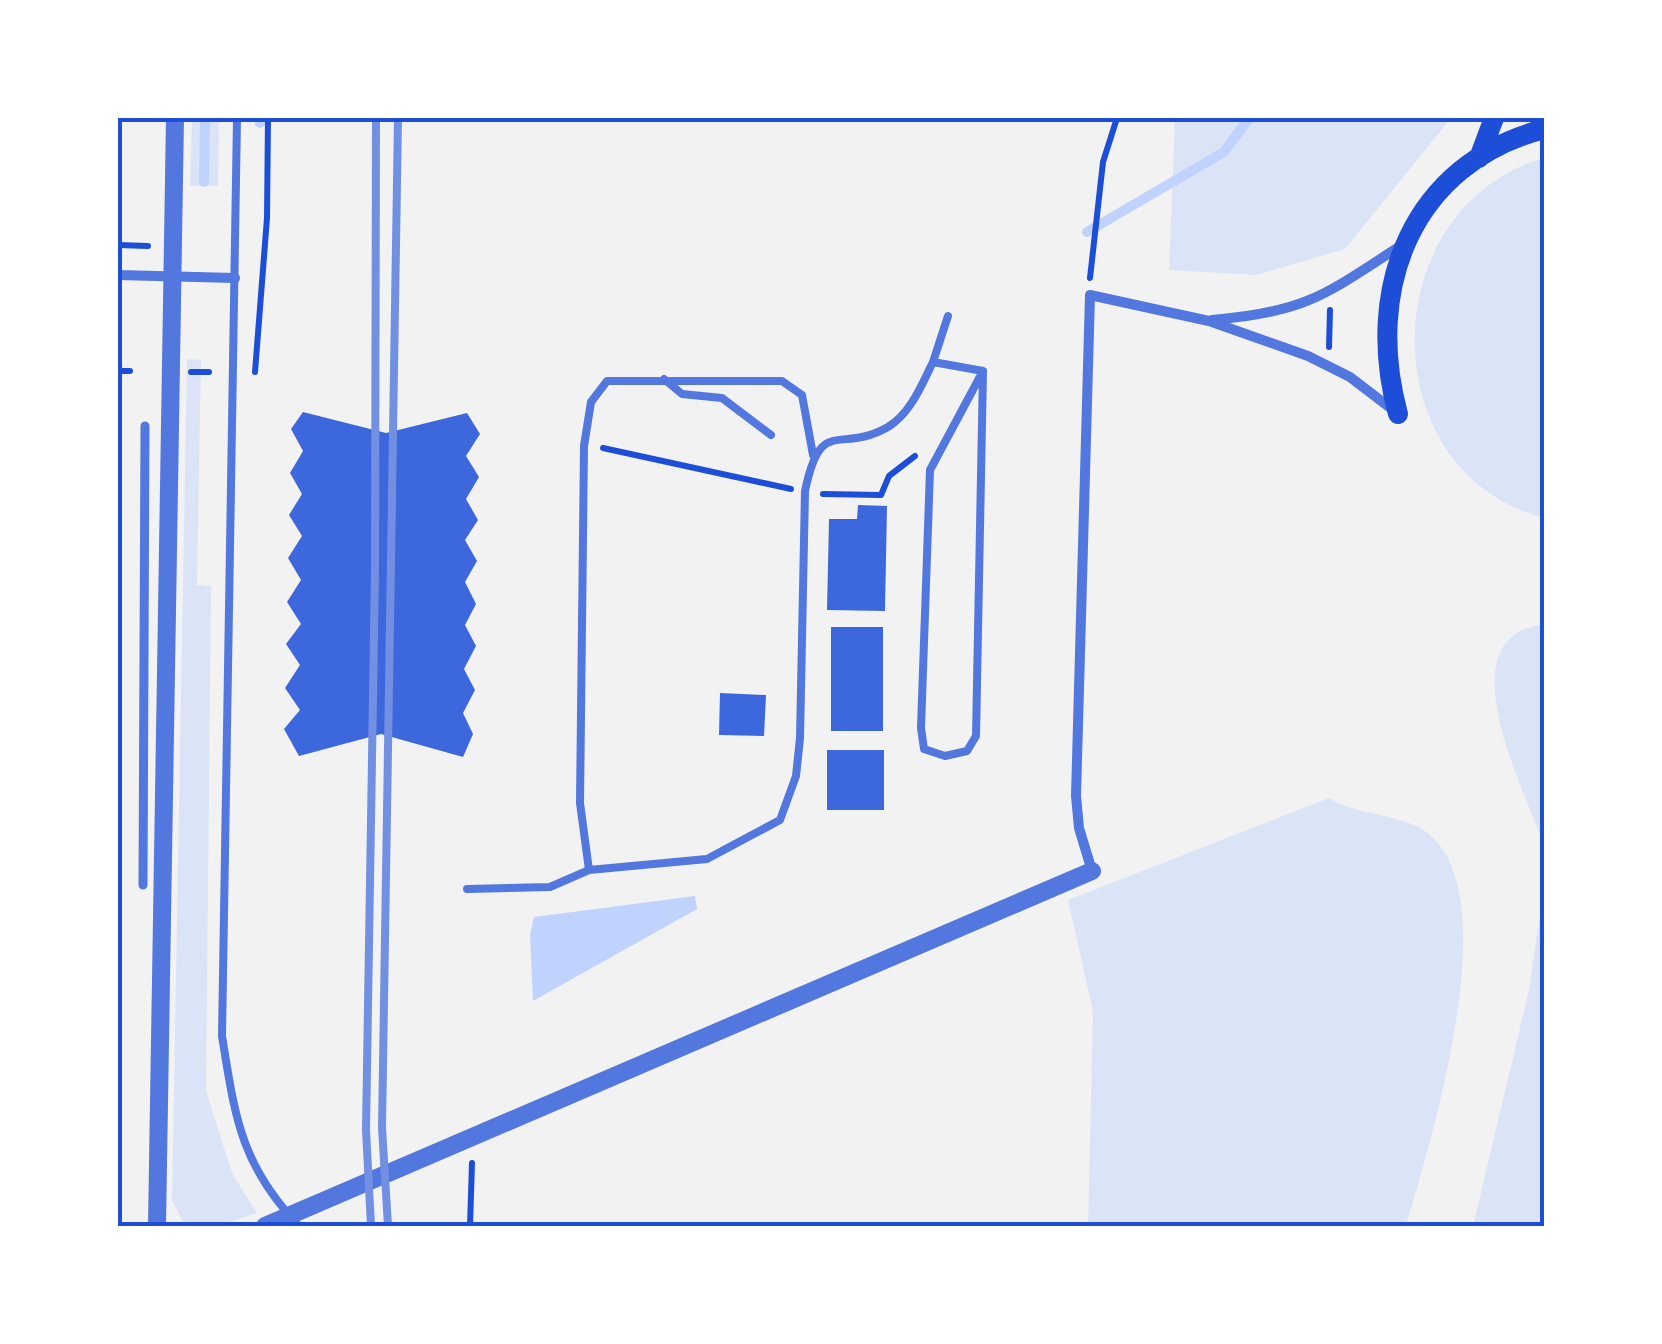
<svg xmlns="http://www.w3.org/2000/svg" width="1662" height="1344" viewBox="0 0 1662 1344" font-family="'PT Sans Narrow',sans-serif">
	<style>
		.green { fill: #dbe4f7 }
		.water { fill: #bfd3fe }
		.lines { fill: none; stroke-linecap: round; stroke-linejoin: round }
		.stream { stroke: #bfd3fe; stroke-width: 10 }
		.building { fill: #3d67dc }
		.path { stroke: #1d4ed8; stroke-width: 6 }
		.service { stroke: #5277de; stroke-width: 8 }
		.pedestrian { stroke: #5277de; stroke-width: 9 }
		.minor { stroke: #5277de; stroke-width: 10 }
		.tertiary { stroke: #5277de; stroke-width: 18 }
		.secondary { stroke: #1d4ed8; stroke-width: 20 }
		.rail { stroke: #7290e2; stroke-width: 8 }
		.neatline { fill: none; stroke: #1d4ed8; stroke-width: 4 }
	</style>
	<rect width="100%" height="100%" fill="#f2f2f2"/>
	<path class="green" d="M192 118H219L218 186H190Z
		M1175 118H1451L1345 249 1256 275 1169 270Z
		M1544 158V518C1370 472 1373 208 1544 158Z
		M187 359 201 360 197 585 211 586 206 1091 232 1173 257 1213 218 1226H185L172 1200Z
		M1544 623V845C1527 797 1462 672 1515 634 1523 628 1536 626 1544 623Z
		M1329 798C1360 817 1403 813 1429 834 1507 898 1430 1143 1406 1226H1088L1093 1012 1068 900Z
		M1544 887V1226H1473L1529 990Z"/>
	<path class="water" d="M695 896 697 909 533 1001 530 934 534 917Z"/>
	<g class="lines">
		<path class="stream" d="M260 123V118
			M204 182 205 118
			M1087 232 1224 152 1249 118"/>
	</g>
	<path class="building" d="M303 412 386 433 467 413 480 434 466 456 479 477 466 499 478 520 465 540 477 561 465 582 476 604 465 625 476 646 464 669 475 690 463 713 473 734 463 757 381 734 299 756 284 729 300 710 285 688 300 665 286 644 301 624 287 602 301 580 288 558 302 536 289 515 302 494 290 473 303 451 291 429Z
		M858 505 887 506 885 611 827 610 829 519H857Z
		M831 627H883V731H831Z
		M720 693 766 695 764 736 719 735Z
		M827 750H884V810H827Z"/>
	<g class="lines">
		<path class="path" d="M118 245 148 246
			M1090 278 1103 162 1117 118
			M1329 347 1330 310
			M123 371H130
			M191 372H209
			M255 372 267 218 268 118
			M603 448 791 489
			M823 494 881 495 889 476 915 456
			M470 1226 472 1163"/>
		<path class="service" d="M237 118 222 1036C235 1116 240 1164 299 1226
			M948 316 933 362 983 371 976 736 967 751 945 756 924 749 921 728 930 470 983 371
			M664 379 682 394 722 398 771 435
			M589 870 580 803 584 446 591 402 607 381H782L802 395 813 455
			M467 889 550 887 589 870 707 859 780 820 796 776 800 738 805 491C821 414 839 455 888 427 911 413 922 384 933 362"/>
		<path class="pedestrian" d="M143 885 145 426"/>
		<path class="minor" d="M118 275 235 278
			M1212 320C1309 312 1327 293 1405 243
			M1092 871 1079 828 1076 796 1090 295 1209 321 1308 356 1350 377 1397 413"/>
		<path class="tertiary" d="M157 1226 175 118
			M265 1226 1092 871"/>
		<path class="secondary" d="M1479 158 1494 118
			M1398 414C1364 289 1411 164 1544 129"/>
		<path class="rail" d="M371 1226 366 1130 375 573 376 118
			M388 1226 382 1128 398 118"/>
	</g>
	<rect width="1662" height="1344" fill="none" stroke="#ffffff" stroke-width="240"/>
	<rect x="120" y="120" width="1422" height="1104" class="neatline"/>
</svg>
